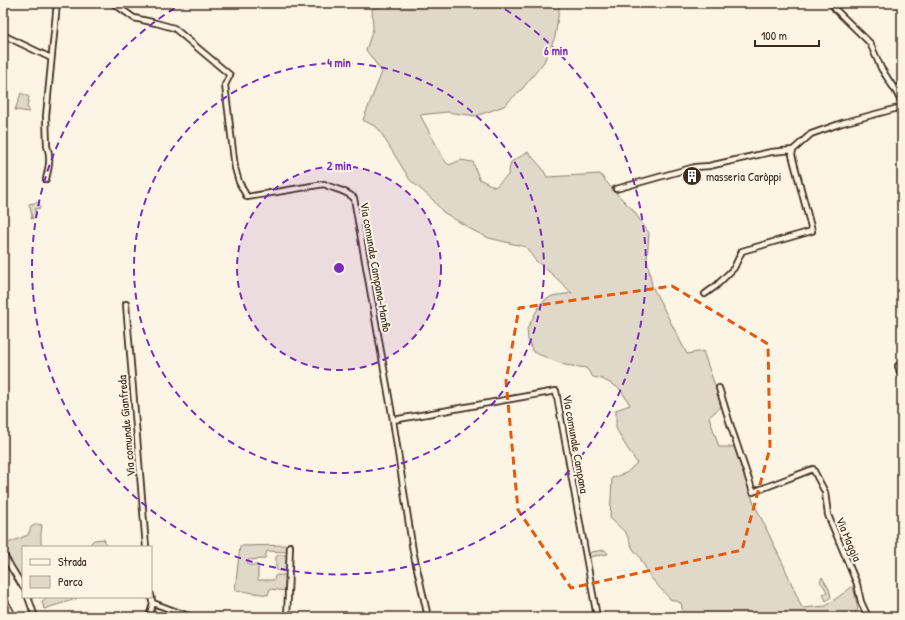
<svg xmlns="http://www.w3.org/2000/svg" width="905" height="620" viewBox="0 0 905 620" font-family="'Patrick Hand',sans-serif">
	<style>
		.green { fill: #e0d8c8; stroke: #8e8173 }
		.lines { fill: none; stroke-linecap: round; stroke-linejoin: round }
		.street-casing { stroke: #3b2a1e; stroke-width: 8 }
		.secondary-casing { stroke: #3b2a1e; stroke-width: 9 }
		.street { stroke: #fcf5e5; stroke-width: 4.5 }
		.secondary { stroke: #fcf5e5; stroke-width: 6 }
		.marked { fill: none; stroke: #e8590c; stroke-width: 3; stroke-dasharray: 8 5; stroke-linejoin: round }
		.ring { fill: none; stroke: #7b2cbf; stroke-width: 2; stroke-dasharray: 7 5 }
		.labels { text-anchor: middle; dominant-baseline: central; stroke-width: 4; stroke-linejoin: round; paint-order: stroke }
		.poi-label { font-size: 12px; fill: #3b2a1e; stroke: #fcf5e5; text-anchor: start }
		.street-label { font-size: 12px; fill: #3b2a1e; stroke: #fcf5e5 }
		.centre { fill: #7b2cbf; stroke: #fcf5e5; stroke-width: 2 }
		.ring-label { font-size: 12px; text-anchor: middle; font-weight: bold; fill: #7b2cbf; stroke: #fcf5e5; stroke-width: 4; stroke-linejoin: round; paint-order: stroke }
	</style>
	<rect width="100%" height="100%" fill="#fcf5e5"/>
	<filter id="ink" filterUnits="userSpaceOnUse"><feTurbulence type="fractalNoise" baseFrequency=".025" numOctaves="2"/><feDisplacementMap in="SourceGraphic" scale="8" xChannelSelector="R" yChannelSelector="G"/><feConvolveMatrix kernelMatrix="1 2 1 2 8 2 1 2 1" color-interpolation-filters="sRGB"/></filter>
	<g filter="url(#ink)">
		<path class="green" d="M387 3H560L555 37 544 62 523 88 504 106 476 116 447 112 420 115 445 161 449 165 461 160 473 162 479 179 495 187 508 175 511 162 528 152 542 168 547 177 600 174 614 191 633 210 649 233 647 259 652 286 687 354 703 351 722 406 709 417 719 447H736L753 501 784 566 802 608 826 606 853 586 858 609 856 611 855 617H684L681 603 670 599 651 578 639 556 633 549 626 533 610 518 612 478 626 473 637 463 624 443 616 428V410L630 405 624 395 619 388 602 379 593 377 586 368 565 365 533 352 528 340 527 329 536 312 542 302 552 296 572 293 553 275 535 260 526 247 489 238 474 231 443 212 433 200 410 180 378 128 363 120 382 72 366 50 373 29 372 9 387 4Z
			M21 93 29 97 27 107 29 110V112L15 110Z
			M39 202 40 208 35 209 36 216 34 218 31 219 32 216 29 204Z
			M37 524 42 525C41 533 40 540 42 547H23V581L3 547V545L28 535 31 527Z
			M104 539 107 547H87L94 540Z
			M288 545 287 552 267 551 265 558 264 559 248 560V565H258V580H274L275 576 277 575H287L286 591 270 589 268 595 235 590 240 546Z
			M605 550 608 554 588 557 591 552Z
			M278 555H287V570L285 572 278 571 276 569V557Z
			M822 577 829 589 831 597 826 601 823 594 827 592 823 585 820 582Z
			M48 597H77L76 599 44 609 42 601Z"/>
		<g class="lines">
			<defs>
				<path id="street" d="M113 3 134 18 156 23 174 28 230 75 225 85 235 168 239 182 247 197 324 184C335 190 344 189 354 198L393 420 413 551 428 617
					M832 3 835 9 870 43 881 68 895 90 902 103
					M3 35 51 58
					M895 90 902 84
					M46 179C49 167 51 157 47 146L46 116 57 3
					M616 189 695 167 709 166 771 152 793 150
					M705 294 716 286 734 268 742 251 812 231 792 155 793 150 811 134 842 123 902 107
					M126 304 146 547
					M902 366H898L902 378
					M719 388 731 427 753 492 813 469 825 492 828 515 857 584 861 602 868 617
					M393 420 556 391 597 617
					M3 554 23 587
					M151 595 152 601 153 603 191 617
					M28 597 35 617
					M149 617 153 603
					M287 617 290 546"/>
				<path id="secondary" d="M3 599 13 617"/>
			</defs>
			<use href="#street" class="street-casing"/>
			<use href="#secondary" class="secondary-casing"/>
			<use href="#street" class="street"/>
			<use href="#secondary" class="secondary"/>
		</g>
	</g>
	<path class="marked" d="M672 286 768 344 770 448 742 550 571 588 518 510 506 381 519 308Z"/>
	<circle cx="339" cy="268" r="102" fill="#7b2cbf" fill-opacity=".12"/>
	<g class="ring">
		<circle cx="339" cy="268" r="102"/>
		<circle cx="339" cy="268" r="205"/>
		<path d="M495 3A307 307 0 1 1 183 3"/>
	</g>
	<defs>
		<symbol id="building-disc" viewBox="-11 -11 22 22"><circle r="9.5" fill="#3b2a1e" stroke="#fcf5e5"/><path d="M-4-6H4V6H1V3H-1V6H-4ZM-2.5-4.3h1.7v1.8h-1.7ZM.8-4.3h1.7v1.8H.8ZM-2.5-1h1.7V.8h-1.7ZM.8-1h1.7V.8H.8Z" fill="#fff"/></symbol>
	</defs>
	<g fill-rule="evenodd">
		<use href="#building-disc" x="681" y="165" width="22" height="22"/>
	</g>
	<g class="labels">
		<g class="poi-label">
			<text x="706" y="176">masseria Caròppi</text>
		</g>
		<g class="street-label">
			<text transform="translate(376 267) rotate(80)">Via comunale Campana-Manfio</text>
			<text transform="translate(126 426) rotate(-95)">Via comunale Gianfreda</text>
			<text transform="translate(576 444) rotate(80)">Via comunale Campana</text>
			<text transform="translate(849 539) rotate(67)">Via Maggia</text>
		</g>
	</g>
	<circle cx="339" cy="268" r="6" class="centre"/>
	<g class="ring-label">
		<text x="556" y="55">6 min</text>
		<text x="339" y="67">4 min</text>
		<text x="339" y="170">2 min</text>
	</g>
	<rect width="905" height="620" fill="none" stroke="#fcf5e5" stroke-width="16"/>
	<rect x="8" y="8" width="889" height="604" fill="none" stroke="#3b2a1e" stroke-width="1.5" filter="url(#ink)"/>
	<rect x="22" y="546" width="130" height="52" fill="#fcf5e5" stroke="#afa495"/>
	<rect x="30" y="559" width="20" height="6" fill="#fcf5e5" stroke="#afa495"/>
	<text x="58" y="566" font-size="12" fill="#3b2a1e">Strada</text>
	<rect x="30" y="576" width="20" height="12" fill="#e0d8c8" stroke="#afa495"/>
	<text x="58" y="586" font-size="12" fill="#3b2a1e">Parco</text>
	<path d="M755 40v6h64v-6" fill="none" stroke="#3b2a1e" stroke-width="2"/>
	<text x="761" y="40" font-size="12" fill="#3b2a1e" stroke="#fcf5e5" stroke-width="3" paint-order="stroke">100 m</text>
</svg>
